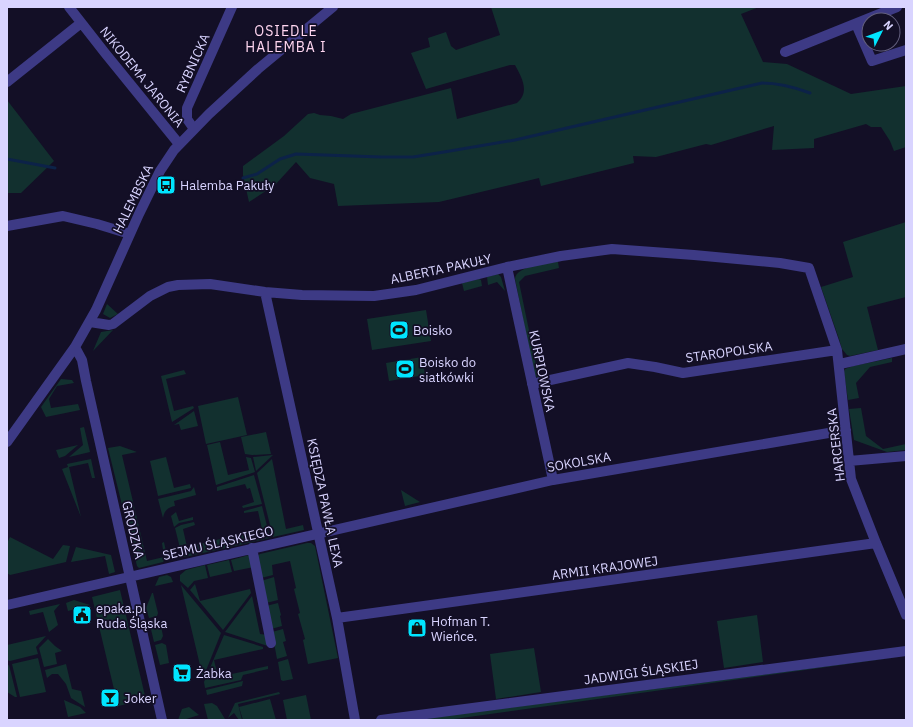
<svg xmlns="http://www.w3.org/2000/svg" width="913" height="727" viewBox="0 0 913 727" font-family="'IBM Plex Sans',sans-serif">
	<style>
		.green { fill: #12302f }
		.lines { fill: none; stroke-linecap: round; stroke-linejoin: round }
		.stream { stroke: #0c2248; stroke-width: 3 }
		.minor { stroke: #3d3a85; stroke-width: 10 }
		.labels { text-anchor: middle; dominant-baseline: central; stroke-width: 3.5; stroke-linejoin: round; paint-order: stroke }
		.street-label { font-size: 13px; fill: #d9d4ff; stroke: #130f26 }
		.poi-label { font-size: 13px; fill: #d9d4ff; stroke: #130f26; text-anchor: start }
		.neighbourhood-label { font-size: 14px; letter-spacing: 1px; fill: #ffd6f0; stroke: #130f26 }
	</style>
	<rect width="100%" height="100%" fill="#130f26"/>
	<path class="green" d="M491 7H759L741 14 763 62 787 64 851 94 906 86V147L894 151 890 141 881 127H871L866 124 814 139V148L772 150 774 126 711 145 706 144 656 157 633 156 634 163 541 186 539 178 439 202 338 206 334 184 310 178 296 162 275 185 249 202 243 175V166L284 136 308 114 314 113 320 115 331 116 343 119 351 114 451 88 457 119 517 103C530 92 522 78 515 65H510L426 89 411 53 430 47 428 38 446 32 451 46 456 50 500 35Z
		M7 100 54 161 21 193H7Z
		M906 222V297L867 307 878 350 850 356 847 355 842 349 839 339 821 287 853 277 843 242Z
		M555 262H558L559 268 525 276 519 282 538 374 546 378H538L534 374 515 279C516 266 545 264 555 262Z
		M498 274 501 277 505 291 497 282 488 285 487 277Z
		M479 279 481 280 482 286 464 291 462 283Z
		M107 304 118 314 110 318 103 314Z
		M426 310 431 341 372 350 367 319Z
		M113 330 93 351 101 332Z
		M422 357 425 375 389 381 386 363Z
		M892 358V362L870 367 856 383 859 398 848 400 844 372 845 369 853 366Z
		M184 370 186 374 166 379 174 411 193 406 194 408 172 422 161 376Z
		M61 379 72 380 74 383 57 386 49 399 51 408 78 404 80 410 46 417 41 407Z
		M238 397 247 435 206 444 198 406Z
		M861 408 866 436 883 449 906 444V450L887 452 854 440 849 409Z
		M194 411 198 426 181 430 179 424 174 425Z
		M84 427 90 452 69 457 83 445 80 428Z
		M266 432 271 454 252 455 245 454 241 437Z
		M220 442 228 475 249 470 246 457 251 458 255 472 216 485 207 445Z
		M78 445 65 456 59 458 56 450Z
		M120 446 137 452 122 455 147 561 164 557 162 543 164 542 167 556 163 562 139 568 137 566 108 448Z
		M273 455 256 471 253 457Z
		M166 457 174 488 190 484 191 488 158 496 150 461Z
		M91 459 95 478H92L88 463 69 467 81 517 62 469 68 467 67 464Z
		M272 459 286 529 303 525 304 530 273 537 257 473Z
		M254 475 262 504 243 508 242 506 254 502 250 488 247 489 245 484 217 491V487Z
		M194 487 196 495 174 501 175 506C168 507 164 511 163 518L158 499 191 491Z
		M401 490 420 502 405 506Z
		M262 506 270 538 185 557 182 556 175 528 181 525 194 522 195 525 183 529 187 547 262 529 258 511 244 513V511Z
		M176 512 179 521 193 517V520L179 523 174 527 171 516Z
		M10 537 53 559 63 545 70 546 66 562 10 575 7 573V543Z
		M307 543H311L315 546 338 658 308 664 303 640 305 639 298 614 300 613 294 589 296 588 290 561 272 565 273 575 261 578 257 556 260 554Z
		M76 547 111 555 115 572 109 574 105 556 71 562Z
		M249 555 254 567 234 571 231 560Z
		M229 560 232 572 210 577 207 565Z
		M205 565 208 578 194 581 188 588 180 581V575L186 570Z
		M167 575 171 577 173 582 155 586 159 577Z
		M274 577 278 600 266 603 261 581Z
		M195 584 200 601 250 589 251 593 223 630 190 590Z
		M181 585 221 633 203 678Z
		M120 590 146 700 118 706 92 597Z
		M152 593H153L158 613 157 616 149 618 146 608Z
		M252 596 260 634 268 635 271 647 225 632Z
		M74 600 90 605 68 611 66 603Z
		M278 603 281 615 280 616 282 626 271 629 266 606Z
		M60 604 54 611 58 625 49 632 43 612 30 615 29 611Z
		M757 615 763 662 724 668 717 621Z
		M157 619 160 621 163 636 161 640 154 642 149 621Z
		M283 629 286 641 283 642 287 656 277 659 272 632Z
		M224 635 263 647V649L214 660 218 677 268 666V669L243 675 241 680 205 688 204 682Z
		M46 636 36 647 38 654 10 661 7 660V645Z
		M48 639 55 646 62 651 55 653 57 664 44 667 39 648Z
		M162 643 166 645 169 663 160 665 155 645Z
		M534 648 541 692 496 699 490 654Z
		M906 656 447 720H413Z
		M38 658 46 692 20 697 12 664Z
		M288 659 293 679 283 681 281 680 278 662Z
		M66 664 72 689 81 691 85 707 71 698 66 684 58 674H52L47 678 45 670Z
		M9 665 17 697H15L7 692V666Z
		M243 681 242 686 207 695 206 690Z
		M279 692 280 694 238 704 242 720H239L234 713 228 718 235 703Z
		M306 695 311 720H287L283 700Z
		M270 699 276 720H243L239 707Z
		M64 700 80 707 86 713 68 717Z
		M212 703 217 706 225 719 223 720H208L204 704Z
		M189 707 199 715 183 720H178L182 709Z"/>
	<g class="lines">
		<path class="stream" d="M7 159 55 168
			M243 178 257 174 280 159 296 154 381 157H413L444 152 515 140 762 83C780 83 794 87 810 93"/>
		<path class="minor" d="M69 7 105 53 179 144
			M856 24 872 61 906 50
			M785 52 897 7
			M7 82 81 23
			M194 129 187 119V108L232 7
			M7 226 63 216 97 224 130 234
			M507 267 553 480
			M265 292 337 618 355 720
			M90 322 109 325 113 324 150 296 168 287 178 285 210 284 265 292 302 295 374 296 416 290 507 267 561 256 612 249 694 255 780 263 809 268 837 350 851 479 876 543 906 615
			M75 347 82 360 86 381 162 720
			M840 364 906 349
			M532 384 628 363 655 367 683 373 837 350
			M7 442 75 347 96 310 139 214 160 171 174 150 209 114 258 69 333 7
			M849 461 906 456
			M252 548 271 643
			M7 605 553 480 846 430
			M337 618 876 543
			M381 720 906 651"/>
	</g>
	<defs>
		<symbol id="bus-square" viewBox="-11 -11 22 22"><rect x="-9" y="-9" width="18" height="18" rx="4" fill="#00e5ff" stroke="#130f26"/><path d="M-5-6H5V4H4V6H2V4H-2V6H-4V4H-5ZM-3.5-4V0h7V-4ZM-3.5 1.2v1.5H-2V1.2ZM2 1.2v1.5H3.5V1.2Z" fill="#111"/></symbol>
		<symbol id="stadium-square" viewBox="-11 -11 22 22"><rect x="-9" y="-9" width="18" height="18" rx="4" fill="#00e5ff" stroke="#130f26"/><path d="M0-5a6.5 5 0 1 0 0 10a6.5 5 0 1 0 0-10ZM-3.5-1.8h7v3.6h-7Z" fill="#111"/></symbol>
		<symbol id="civic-square" viewBox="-11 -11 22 22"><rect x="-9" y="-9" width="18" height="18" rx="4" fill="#00e5ff" stroke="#130f26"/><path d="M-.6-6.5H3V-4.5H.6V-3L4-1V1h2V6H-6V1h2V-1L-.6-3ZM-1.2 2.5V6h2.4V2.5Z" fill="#111"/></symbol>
		<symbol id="shop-square" viewBox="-11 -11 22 22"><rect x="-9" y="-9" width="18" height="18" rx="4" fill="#00e5ff" stroke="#130f26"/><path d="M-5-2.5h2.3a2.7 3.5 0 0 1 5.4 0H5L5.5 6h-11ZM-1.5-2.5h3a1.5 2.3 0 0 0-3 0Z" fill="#111"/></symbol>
		<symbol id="supermarket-square" viewBox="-11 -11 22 22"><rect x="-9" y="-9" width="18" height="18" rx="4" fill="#00e5ff" stroke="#130f26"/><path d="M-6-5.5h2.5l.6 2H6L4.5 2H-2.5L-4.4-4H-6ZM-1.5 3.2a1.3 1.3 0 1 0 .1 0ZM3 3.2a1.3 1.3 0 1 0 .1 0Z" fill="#111"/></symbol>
		<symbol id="bar-square" viewBox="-11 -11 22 22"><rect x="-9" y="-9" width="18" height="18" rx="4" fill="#00e5ff" stroke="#130f26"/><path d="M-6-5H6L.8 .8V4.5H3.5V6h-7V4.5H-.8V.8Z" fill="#111"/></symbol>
	</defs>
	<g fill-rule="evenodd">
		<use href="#bus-square" x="155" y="174" width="22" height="22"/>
		<use href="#stadium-square" x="388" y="319" width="22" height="22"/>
		<use href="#stadium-square" x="394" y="358" width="22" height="22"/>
		<use href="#civic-square" x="71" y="604" width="22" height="22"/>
		<use href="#shop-square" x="406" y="617" width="22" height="22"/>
		<use href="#supermarket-square" x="171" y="662" width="22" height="22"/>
		<use href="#bar-square" x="99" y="687" width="22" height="22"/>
	</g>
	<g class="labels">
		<g class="street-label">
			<text transform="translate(193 63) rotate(-66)">RYBNICKA</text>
			<text transform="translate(142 77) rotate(51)">NIKODEMA JARONIA</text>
			<text transform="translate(133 199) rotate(-64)">HALEMBSKA</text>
			<text transform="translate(441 269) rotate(-12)">ALBERTA PAKUŁY</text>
			<text transform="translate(729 352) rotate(-8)">STAROPOLSKA</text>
			<text transform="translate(542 371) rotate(78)">KURPIOWSKA</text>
			<text transform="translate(836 445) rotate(-97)">HARCERSKA</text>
			<text transform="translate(579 462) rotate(-10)">SOKOLSKA</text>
			<text transform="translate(325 503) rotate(78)">KSIĘDZA PAWŁA LEXA</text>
			<text transform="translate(133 530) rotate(77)">GRODZKA</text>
			<text transform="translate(218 543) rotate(-13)">SEJMU ŚLĄSKIEGO</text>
			<text transform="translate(605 568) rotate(-8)">ARMII KRAJOWEJ</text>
			<text transform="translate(641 672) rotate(-8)">JADWIGI ŚLĄSKIEJ</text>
		</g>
		<g class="poi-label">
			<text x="180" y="185">Halemba Pakuły</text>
			<text x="413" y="330">Boisko</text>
			<text x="419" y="362">Boisko do<tspan x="419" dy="15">siatkówki</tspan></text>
			<text x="96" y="608">epaka.pl<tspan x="96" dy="15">Ruda Śląska</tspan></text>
			<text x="431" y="621">Hofman T.<tspan x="431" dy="15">Wieńce.</tspan></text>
			<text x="196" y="673">Żabka</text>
			<text x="124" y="698">Joker</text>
		</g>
		<g class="neighbourhood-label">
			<text x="286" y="31">OSIEDLE<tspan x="286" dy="16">HALEMBA I</tspan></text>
		</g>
	</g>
	<rect width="913" height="727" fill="none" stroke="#d9d4ff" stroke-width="16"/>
	<g transform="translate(881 32) rotate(48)"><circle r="19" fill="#130f26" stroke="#625e7d"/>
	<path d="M0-3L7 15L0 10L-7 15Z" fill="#00e5ff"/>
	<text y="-6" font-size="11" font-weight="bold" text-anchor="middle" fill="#d9d4ff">N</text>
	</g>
</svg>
